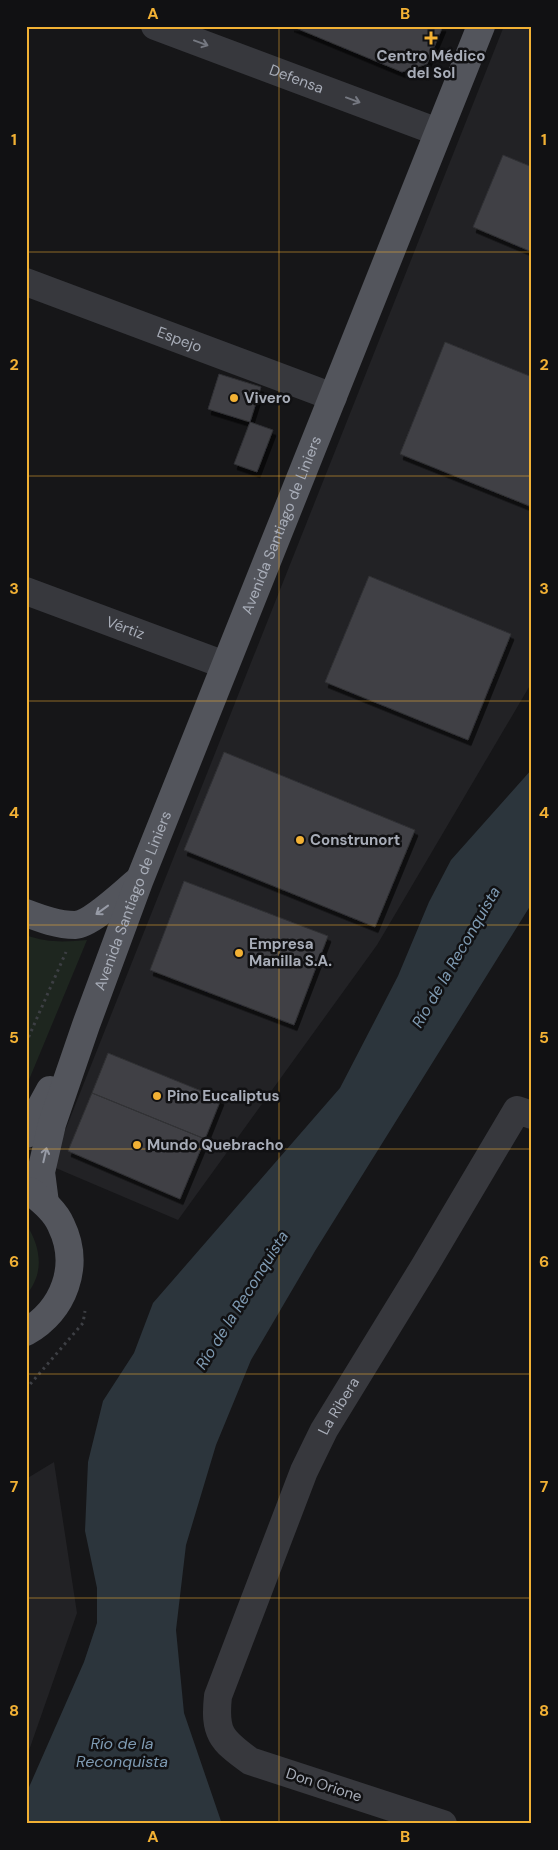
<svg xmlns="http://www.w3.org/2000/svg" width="558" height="1850" viewBox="0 0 558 1850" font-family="'DM Sans',sans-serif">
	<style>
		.built { fill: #222225 }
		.green { fill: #1e261f }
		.water { fill: #2c353c }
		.building { fill: #404145; stroke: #303034; filter: url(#shadow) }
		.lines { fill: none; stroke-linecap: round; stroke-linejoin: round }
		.path { stroke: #3d3f44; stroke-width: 3; stroke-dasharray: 2.5 4; stroke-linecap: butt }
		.minor { stroke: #37383d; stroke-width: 28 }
		.major { stroke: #53555c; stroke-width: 28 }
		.oneway { stroke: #757881 }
		.oneway2 { stroke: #979ba6 }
		.grid { fill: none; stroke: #f2b134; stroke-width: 1; stroke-opacity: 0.55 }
		.poi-dot { fill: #f2b134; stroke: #111113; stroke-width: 2 }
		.labels { text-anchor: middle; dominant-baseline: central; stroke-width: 5; stroke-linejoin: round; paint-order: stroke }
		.poi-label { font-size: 15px; font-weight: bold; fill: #a8adb8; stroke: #111113; text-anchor: start }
		.street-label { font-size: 15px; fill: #a8adb8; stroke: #111113 }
		.water-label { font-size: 16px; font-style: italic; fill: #7f9bb3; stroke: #111113 }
		.neatline { fill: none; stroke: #f2b134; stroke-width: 2 }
		.grid-label { font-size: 16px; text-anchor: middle; font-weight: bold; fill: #f2b134 }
	</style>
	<defs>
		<filter id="shadow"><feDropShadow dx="3" dy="5.5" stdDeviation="0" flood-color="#0009"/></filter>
	</defs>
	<rect width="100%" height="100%" fill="#161618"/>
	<path class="built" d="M504 26H532V682L377 945 178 1220 51 1166Z
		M54 1462 77 1613 26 1759V1479Z"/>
	<path class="green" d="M26 935C47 943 65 942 87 940L26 1087Z
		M26 1224C41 1247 45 1273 26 1295Z"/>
	<path class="water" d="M532 769V903L315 1251 251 1360 216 1445 186 1545 176 1630 184 1713 222 1824H26V1794L84 1662 97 1623V1588L85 1531 88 1462 103 1401 134 1353 153 1303 340 1088 398 976 429 902 451 860Z"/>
	<path class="building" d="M291 26H443L427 64 402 72Z
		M503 155 532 167V252L473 227Z
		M445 342 532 377V507L400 454Z
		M219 374 261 387 250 422 208 409Z
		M250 422 273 430 257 472 234 464Z
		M369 576 511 634 468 740 325 682Z
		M224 752 415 830 375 927 184 850Z
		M184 881 328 936 294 1025 150 970Z
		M108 1053 221 1099 205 1139 92 1093Z
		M92 1093 205 1139 180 1199 68 1151Z"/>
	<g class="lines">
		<path class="path" d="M26 1043 66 952
			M26 1389 83 1323 85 1311"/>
		<g class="minor">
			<path id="s1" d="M155 26 438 132"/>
			<path id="s2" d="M26 282 333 397"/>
			<path id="s3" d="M26 591 225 665"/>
			<path id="s4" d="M443 1824 250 1761C221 1740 214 1733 218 1696L304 1471 324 1430 424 1267 517 1110 532 1115"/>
		</g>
		<g class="major">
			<path d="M26 913C42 919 58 925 75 925 92 924 125 891 139 880"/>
			<path d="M26 1134 50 1090"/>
			<path id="s5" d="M45 1203 41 1172 52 1124 86 1025 140 879 481 26"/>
			<path d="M26 1332C64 1310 81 1266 61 1225 55 1211 42 1201 30 1191"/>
		</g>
	</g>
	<defs><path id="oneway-shaft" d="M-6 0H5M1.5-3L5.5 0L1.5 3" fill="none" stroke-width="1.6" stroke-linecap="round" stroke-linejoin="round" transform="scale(1.25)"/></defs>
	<g class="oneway">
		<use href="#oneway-shaft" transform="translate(201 43) rotate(20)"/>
		<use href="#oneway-shaft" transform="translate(353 100) rotate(20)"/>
	</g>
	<g class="oneway2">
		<use href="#oneway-shaft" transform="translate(102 910) rotate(144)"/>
		<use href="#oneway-shaft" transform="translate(45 1155) rotate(-77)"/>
	</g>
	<path class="grid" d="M279 26V1824M26 252H532M26 476H532M26 701H532M26 925H532M26 1149H532M26 1374H532M26 1598H532"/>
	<g class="poi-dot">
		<path d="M428.5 30.5h5v5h5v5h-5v5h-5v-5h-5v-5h5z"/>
		<circle cx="234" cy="398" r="5"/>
		<circle cx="300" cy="840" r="5"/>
		<circle cx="239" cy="953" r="5"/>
		<circle cx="157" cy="1096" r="5"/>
		<circle cx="137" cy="1145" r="5"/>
	</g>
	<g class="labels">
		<g class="poi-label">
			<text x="431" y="56" text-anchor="middle">Centro Médico<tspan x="431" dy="17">del Sol</tspan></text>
			<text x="244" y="398">Vivero</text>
			<text x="310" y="840">Construnort</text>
			<text x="249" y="944">Empresa<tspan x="249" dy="17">Manilla S.A.</tspan></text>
			<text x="167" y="1096">Pino Eucaliptus</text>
			<text x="147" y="1145">Mundo Quebracho</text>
		</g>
		<g class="street-label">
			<text stroke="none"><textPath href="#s1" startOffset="151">Defensa</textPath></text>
			<text stroke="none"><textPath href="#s2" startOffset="164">Espejo</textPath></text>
			<text stroke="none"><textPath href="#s5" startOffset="722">Avenida Santiago de Liniers</textPath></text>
			<text stroke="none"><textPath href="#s3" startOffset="106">Vértiz</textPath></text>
			<text stroke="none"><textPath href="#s5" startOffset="318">Avenida Santiago de Liniers</textPath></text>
			<text stroke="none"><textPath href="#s4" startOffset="596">La Ribera</textPath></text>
			<text transform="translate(324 1785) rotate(18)">Don Orione</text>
		</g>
		<g class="water-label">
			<text transform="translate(456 957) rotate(-60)">Río de la Reconquista</text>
			<text transform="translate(242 1300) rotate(-58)">Río de la Reconquista</text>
			<text x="122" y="1743">Río de la<tspan x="122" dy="18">Reconquista</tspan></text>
		</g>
	</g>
	<rect width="558" height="1850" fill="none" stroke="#111113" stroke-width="55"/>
	<rect x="28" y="28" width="502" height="1794" class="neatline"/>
	<g class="grid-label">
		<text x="153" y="19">A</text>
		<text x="405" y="19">B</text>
		<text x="14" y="145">1</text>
		<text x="544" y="145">1</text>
		<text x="14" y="370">2</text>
		<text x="544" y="370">2</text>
		<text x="14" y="594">3</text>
		<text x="544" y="594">3</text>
		<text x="14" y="818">4</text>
		<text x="544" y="818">4</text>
		<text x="14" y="1043">5</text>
		<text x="544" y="1043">5</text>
		<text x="14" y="1267">6</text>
		<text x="544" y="1267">6</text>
		<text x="14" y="1492">7</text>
		<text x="544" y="1492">7</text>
		<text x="14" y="1716">8</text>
		<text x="544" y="1716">8</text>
		<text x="153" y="1842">A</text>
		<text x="405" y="1842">B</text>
	</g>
</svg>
